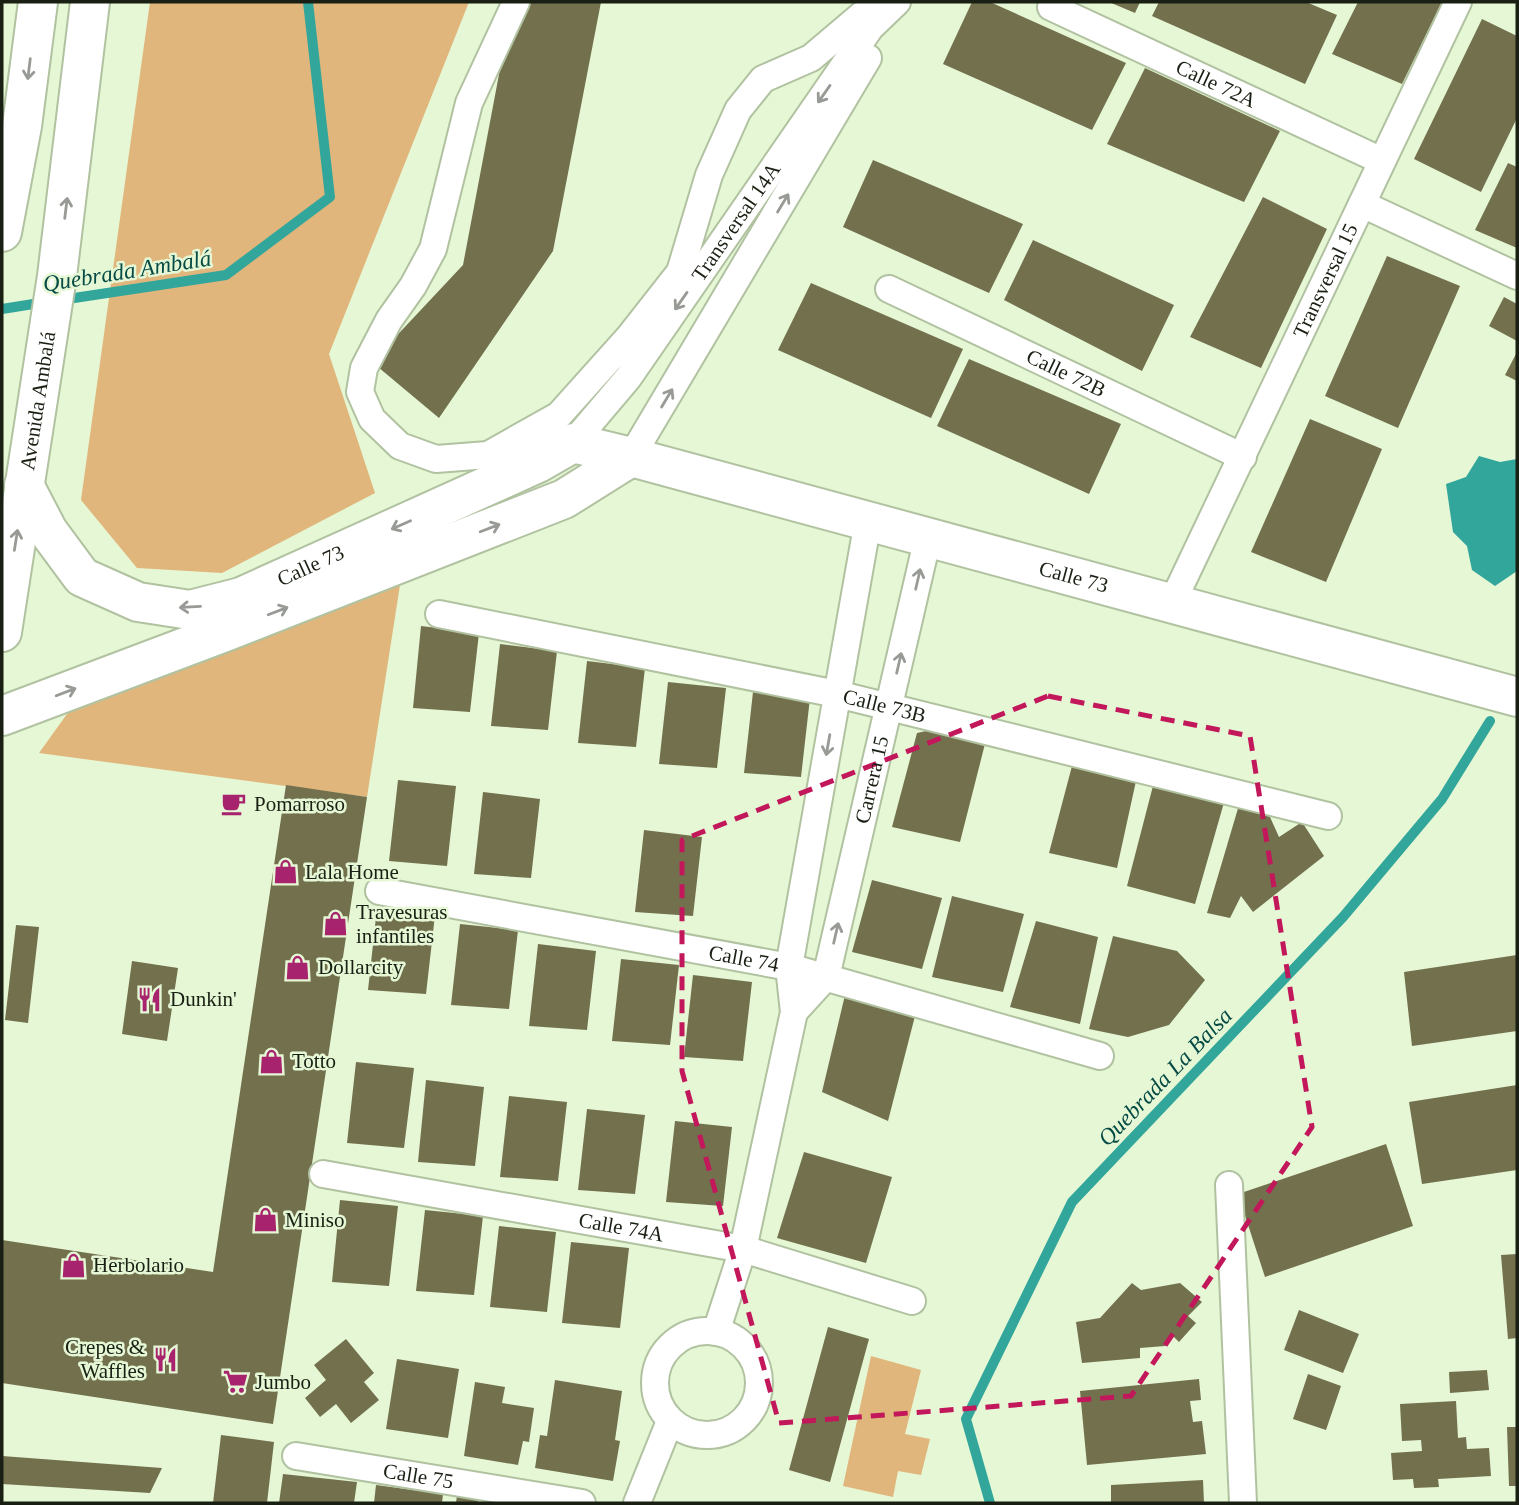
<svg xmlns="http://www.w3.org/2000/svg" width="1519" height="1505" viewBox="0 0 1519 1505" font-family="Georgia,serif">
	<style>
		.green { fill: #e0b67c }
		.water { fill: #33a69b }
		.lines { fill: none; stroke-linecap: round; stroke-linejoin: round }
		.stream { stroke: #33a69b; stroke-width: 10 }
		.building { fill: #73704e }
		.street-casing { stroke: #b1c2a1; stroke-width: 30 }
		.secondary-casing { stroke: #b1c2a1; stroke-width: 42 }
		.primary-casing { stroke: #b1c2a1; stroke-width: 42 }
		.street { stroke: #fff; stroke-width: 26 }
		.secondary { stroke: #fff; stroke-width: 38 }
		.primary { stroke: #fff; stroke-width: 38 }
		.oneway { stroke: #989b95 }
		.marked { fill: none; stroke: #c2185b; stroke-width: 5; stroke-dasharray: 14 9; stroke-linejoin: round }
		.labels { text-anchor: middle; dominant-baseline: central; stroke-width: 5; stroke-linejoin: round; paint-order: stroke }
		.street-label { font-size: 21px; fill: #192013; stroke: #e5f7d5 }
		.poi-label { font-size: 21px; fill: #192013; stroke: #e5f7d5; text-anchor: start }
		.water-label { font-size: 23px; font-style: italic; fill: #054a44; stroke: #e5f7d5 }
	</style>
	<rect width="100%" height="100%" fill="#e5f7d5"/>
	<path class="green" d="M150 2H469L329 354 375 493 222 573 137 568 81 500Z
		M400 585 367 797 39 753 67 714 107 690Z
		M871 1356 921 1370 905 1434 930 1439 921 1475 898 1471 893 1497 843 1486Z"/>
	<path class="water" d="M1479 456 1500 462 1517 459V571L1495 586 1472 570 1467 546 1453 532 1446 484 1466 477Z"/>
	<g class="lines">
		<path class="stream" d="M61 300 226 275 330 197 308 2
			M2 309 46 302
			M990 1503 966 1419 1072 1202 1343 917 1442 799 1490 721"/>
	</g>
	<path class="building" d="M521 2H601L553 251 439 418 372 362 463 265 507 32Z
		M972 2H990L1126 63 1092 130 943 64Z
		M1109 2H1140L1135 13Z
		M1159 2H1306L1337 15 1305 84 1152 16Z
		M1358 2H1442L1402 84 1332 54Z
		M1482 19 1517 36V118L1481 192 1414 159Z
		M1145 68 1280 131 1244 202 1107 144Z
		M873 160 1023 224 989 293 843 227Z
		M1508 163 1517 167V248L1475 230Z
		M1263 197 1327 229 1261 368 1190 337Z
		M1033 240 1174 305 1142 371 1004 300Z
		M1387 256 1460 286 1398 428 1325 396Z
		M811 283 963 349 931 418 778 350Z
		M1504 297 1517 304V341L1489 326Z
		M1517 352V381L1505 375Z
		M969 359 1121 424 1089 494 937 426Z
		M1310 419 1382 449 1326 582 1251 552Z
		M421 626 479 633 470 712 413 708Z
		M500 644 557 651 548 730 491 726Z
		M587 661 645 668 636 747 578 743Z
		M668 682 726 688 717 768 659 764Z
		M753 692 810 698 801 777 744 773Z
		M940 728 987 736 960 842 892 827 917 733Z
		M1072 766 1136 781 1117 868 1049 853Z
		M398 780 456 786 447 866 389 861Z
		M1154 782 1225 799 1195 904 1127 886Z
		M286 785 367 797 273 1424 2 1383V1240L213 1272Z
		M483 792 540 799 531 878 474 874Z
		M1239 805 1270 817 1279 837 1302 822 1324 856 1253 912 1241 896 1230 918 1207 913Z
		M644 830 702 837 693 916 635 912Z
		M872 880 942 898 922 969 852 952Z
		M952 896 1024 914 1003 992 932 977Z
		M377 908 435 915 426 994 368 990Z
		M1036 921 1098 937 1080 1024 1010 1007Z
		M460 924 518 930 509 1009 451 1005Z
		M16 925 39 927 28 1023 5 1020Z
		M1113 936 1177 951 1205 980 1169 1025 1128 1037 1089 1029Z
		M538 944 596 951 587 1030 529 1026Z
		M1517 955V1031L1412 1046 1404 972Z
		M621 959 679 965 670 1045 612 1041Z
		M132 961 178 968 167 1041 122 1034Z
		M693 975 752 982 743 1061 684 1057Z
		M845 995 915 1016 888 1121 822 1092Z
		M356 1062 414 1068 404 1148 347 1143Z
		M426 1080 484 1087 475 1166 418 1162Z
		M1517 1085V1170L1422 1184 1409 1102Z
		M509 1096 567 1102 558 1181 500 1177Z
		M587 1109 645 1115 635 1194 578 1190Z
		M675 1121 732 1127 723 1206 666 1202Z
		M1386 1144 1413 1226 1265 1277 1238 1194Z
		M804 1152 892 1177 866 1263 777 1238Z
		M340 1200 398 1206 389 1286 332 1282Z
		M425 1210 483 1216 474 1295 416 1291Z
		M499 1226 556 1232 547 1312 490 1307Z
		M571 1242 629 1248 620 1328 562 1323Z
		M1517 1254V1338L1508 1339 1501 1255Z
		M1132 1283 1141 1290 1180 1283 1202 1302 1188 1316 1196 1323 1179 1342 1173 1336 1165 1346 1140 1348V1358L1082 1363 1076 1322 1100 1318Z
		M1299 1310 1359 1334 1343 1373 1284 1350Z
		M828 1327 869 1339 830 1482 789 1470Z
		M346 1339 374 1373 364 1382 379 1400 351 1423 336 1404 320 1417 305 1398 326 1380 314 1365Z
		M397 1359 459 1369 448 1438 386 1429Z
		M1487 1370 1489 1390 1450 1393 1449 1372Z
		M1308 1374 1341 1386 1326 1430 1293 1419Z
		M1199 1379 1201 1400 1190 1401 1193 1422 1202 1421 1206 1454 1087 1465 1080 1391Z
		M555 1380 622 1391 615 1440 620 1441 613 1481 535 1468 540 1435 547 1436Z
		M475 1382 505 1387 502 1403 534 1408 529 1442 523 1441 518 1465 464 1456Z
		M1456 1401 1458 1438 1466 1437 1467 1449 1489 1448 1491 1476 1438 1479 1439 1487 1414 1488 1413 1479 1393 1480 1391 1453 1422 1451 1421 1440 1402 1441 1400 1404Z
		M1507 1427H1517V1486H1509Z
		M221 1435 274 1442 267 1503H213Z
		M2 1456 162 1468 150 1493 2 1484Z
		M283 1474 357 1482 354 1503H279Z
		M1203 1480 1204 1503H1111V1485Z
		M376 1485 443 1494 442 1503H374Z
		M457 1495 479 1497 478 1503H456Z"/>
	<g class="lines">
		<defs>
			<g id="street">
				<path d="M516 2 469 103 433 249 413 286 389 320 364 368 360 392 372 419 400 446 436 459 488 455 559 415 629 337 680 272 709 175 738 110 763 79 811 58 877 2"/>
				<path id="s1" d="M1051 7 1382 161"/>
				<path d="M1362 204 1517 276"/>
				<path id="s2" d="M889 289 1243 457"/>
				<path id="s3" d="M573 443 628 378 870 28 897 2"/>
				<path d="M631 457 868 58"/>
				<path id="s4" d="M1172 603 1458 2"/>
				<path id="s5" d="M439 614 837 694 1328 816"/>
				<path id="s6" d="M379 891 789 967 1100 1056"/>
				<path id="s7" d="M794 1012 826 977 928 537"/>
				<path id="s8" d="M323 1174 743 1249 912 1301"/>
				<path d="M1229 1185 1243 1503"/>
				<circle cx="707" cy="1383" r="52"/>
				<path d="M716 1332 743 1249 794 1012 789 967 868 521"/>
				<path id="s9" d="M296 1456 582 1503"/>
				<path d="M637 1503 670 1421"/>
			</g>
			<g id="secondary">
				<path id="s10" d="M24 485 48 531 82 577 138 602 190 610 241 597 538 463 573 443 631 457 1517 697"/>
				<path d="M2 716 225 632 564 499 631 457"/>
			</g>
			<g id="primary">
				<path d="M2 232 22 126 38 2"/>
				<path id="s11" d="M2 632 57 276 90 2"/>
			</g>
		</defs>
		<use href="#street" class="street-casing"/>
		<use href="#secondary" class="secondary-casing"/>
		<use href="#primary" class="primary-casing"/>
		<use href="#street" class="street"/>
		<use href="#secondary" class="secondary"/>
		<use href="#primary" class="primary"/>
	</g>
	<defs><path id="oneway-shaft" d="M-6 0H5M1.5-3L5.5 0L1.5 3" fill="none" stroke-width="1.6" stroke-linecap="round" stroke-linejoin="round" transform="scale(1.75)"/></defs>
	<g class="oneway">
		<use href="#oneway-shaft" transform="translate(29 69) rotate(97)"/>
		<use href="#oneway-shaft" transform="translate(824 94) rotate(125)"/>
		<use href="#oneway-shaft" transform="translate(783 203) rotate(-59)"/>
		<use href="#oneway-shaft" transform="translate(66 208) rotate(-83)"/>
		<use href="#oneway-shaft" transform="translate(681 301) rotate(125)"/>
		<use href="#oneway-shaft" transform="translate(667 398) rotate(-59)"/>
		<use href="#oneway-shaft" transform="translate(401 525) rotate(156)"/>
		<use href="#oneway-shaft" transform="translate(490 528) rotate(-21)"/>
		<use href="#oneway-shaft" transform="translate(16 540) rotate(-81)"/>
		<use href="#oneway-shaft" transform="translate(918 579) rotate(-77)"/>
		<use href="#oneway-shaft" transform="translate(190 607) rotate(177)"/>
		<use href="#oneway-shaft" transform="translate(278 611) rotate(-21)"/>
		<use href="#oneway-shaft" transform="translate(899 663) rotate(-77)"/>
		<use href="#oneway-shaft" transform="translate(66 692) rotate(-21)"/>
		<use href="#oneway-shaft" transform="translate(828 745) rotate(100)"/>
		<use href="#oneway-shaft" transform="translate(836 933) rotate(-77)"/>
	</g>
	<path class="marked" d="M1048 696 1250 736 1312 1127 1131 1396 779 1423 682 1071V840Z"/>
	<defs>
		<symbol id="cafe-bare" viewBox="-9 -9 18 18"><path d="M-5.5-4.5H6V0H3Q3 3.5 0 3.5H-2.5Q-5.5 3.5-5.5 0ZM3-3.2v2h1.7v-2ZM-6 4.5H4V6H-6Z" fill="#a8236d" stroke="#e5f7d5" stroke-width="2.5" paint-order="stroke"/></symbol>
		<symbol id="shop-bare" viewBox="-9 -9 18 18"><path d="M-5-2.5h2.3a2.7 3.5 0 0 1 5.4 0H5L5.5 6h-11ZM-1.5-2.5h3a1.5 2.3 0 0 0-3 0Z" fill="#a8236d" stroke="#e5f7d5" stroke-width="2.5" paint-order="stroke"/></symbol>
		<symbol id="restaurant-bare" viewBox="-9 -9 18 18"><path d="M-5-6h1v4h1v-4h1v4h1v-4h1v5L-1.5 .5V6h-2V.5L-5-1ZM5-6V6H3V1.5H1.5Q1.5-4 5-6Z" fill="#a8236d" stroke="#e5f7d5" stroke-width="2.5" paint-order="stroke"/></symbol>
		<symbol id="supermarket-bare" viewBox="-9 -9 18 18"><path d="M-6-5.5h2.5l.6 2H6L4.5 2H-2.5L-4.4-4H-6ZM-1.5 3.2a1.3 1.3 0 1 0 .1 0ZM3 3.2a1.3 1.3 0 1 0 .1 0Z" fill="#a8236d" stroke="#e5f7d5" stroke-width="2.5" paint-order="stroke"/></symbol>
	</defs>
	<g fill-rule="evenodd">
		<use href="#cafe-bare" x="216" y="786" width="35" height="35"/>
		<use href="#shop-bare" x="268" y="854" width="35" height="35"/>
		<use href="#shop-bare" x="318" y="906" width="35" height="35"/>
		<use href="#shop-bare" x="280" y="950" width="35" height="35"/>
		<use href="#restaurant-bare" x="132" y="982" width="35" height="35"/>
		<use href="#shop-bare" x="254" y="1044" width="35" height="35"/>
		<use href="#shop-bare" x="248" y="1202" width="35" height="35"/>
		<use href="#shop-bare" x="56" y="1248" width="35" height="35"/>
		<use href="#restaurant-bare" x="148" y="1342" width="35" height="35"/>
		<use href="#supermarket-bare" x="218" y="1364" width="35" height="35"/>
	</g>
	<g class="labels">
		<g class="street-label">
			<text stroke="none"><textPath href="#s1" startOffset="182">Calle 72A</textPath></text>
			<text stroke="none"><textPath href="#s3" startOffset="275">Transversal 14A</textPath></text>
			<text stroke="none"><textPath href="#s4" startOffset="357">Transversal 15</textPath></text>
			<text stroke="none"><textPath href="#s2" startOffset="196">Calle 72B</textPath></text>
			<text stroke="none"><textPath href="#s11" startOffset="234">Avenida Ambalá</textPath></text>
			<text stroke="none"><textPath href="#s10" startOffset="352">Calle 73</textPath></text>
			<text stroke="none"><textPath href="#s10" startOffset="1160">Calle 73</textPath></text>
			<text stroke="none"><textPath href="#s5" startOffset="455">Calle 73B</textPath></text>
			<text stroke="none"><textPath href="#s7" startOffset="250">Carrera 15</textPath></text>
			<text stroke="none"><textPath href="#s6" startOffset="371">Calle 74</textPath></text>
			<text stroke="none"><textPath href="#s8" startOffset="303">Calle 74A</textPath></text>
			<text stroke="none"><textPath href="#s9" startOffset="124">Calle 75</textPath></text>
		</g>
		<g class="poi-label">
			<text x="254" y="804">Pomarroso</text>
			<text x="305" y="872">Lala Home</text>
			<text x="356" y="912">Travesuras<tspan x="356" dy="24">infantiles</tspan></text>
			<text x="318" y="967">Dollarcity</text>
			<text x="170" y="999">Dunkin'</text>
			<text x="292" y="1061">Totto</text>
			<text x="285" y="1220">Miniso</text>
			<text x="93" y="1265">Herbolario</text>
			<text x="145" y="1347" text-anchor="end">Crepes &amp;<tspan x="145" dy="24">Waffles</tspan></text>
			<text x="255" y="1382">Jumbo</text>
		</g>
		<g class="water-label">
			<text transform="translate(127 271) rotate(-9)">Quebrada Ambalá</text>
			<text transform="translate(1165 1077) rotate(-46)">Quebrada La Balsa</text>
		</g>
	</g>
	<rect width="1519" height="1505" fill="none" stroke="#192013" stroke-width="7"/>
</svg>
